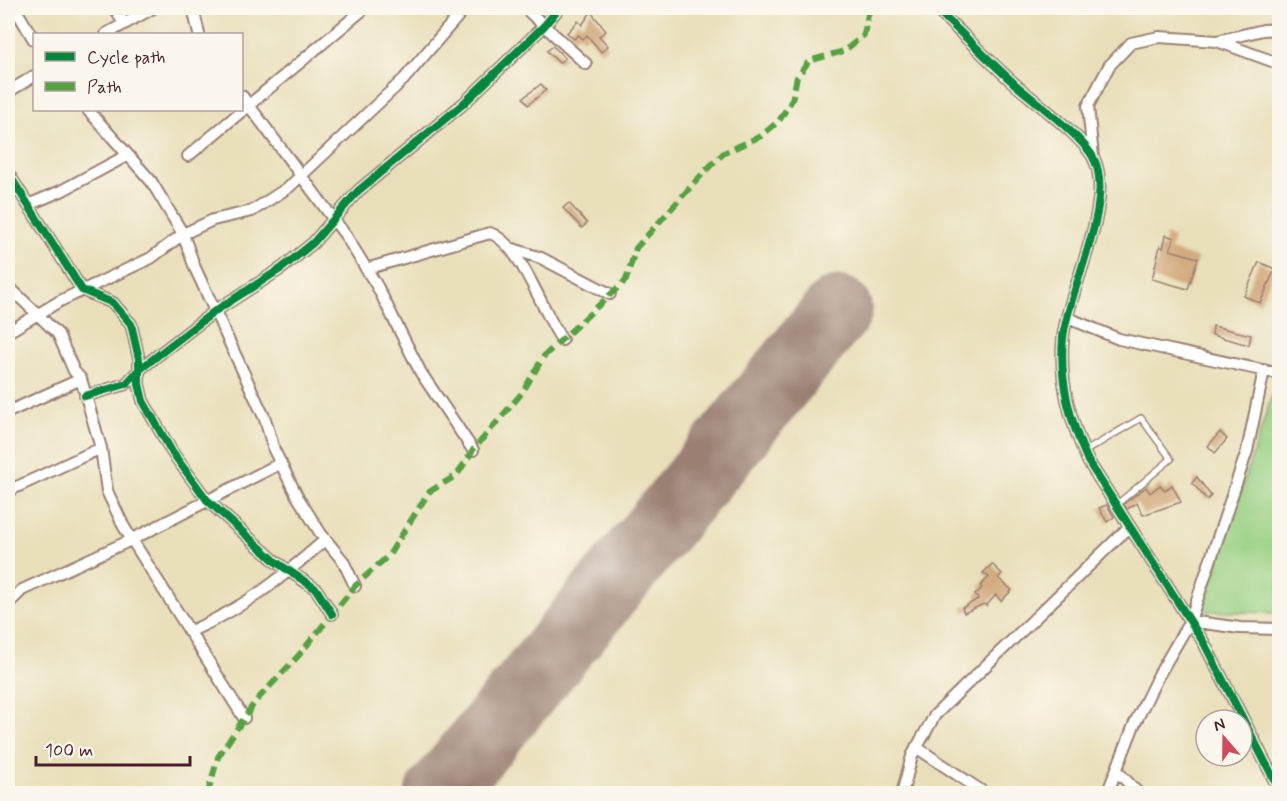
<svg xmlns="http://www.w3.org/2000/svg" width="1287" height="801" viewBox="0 0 1287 801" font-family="Mynerve,sans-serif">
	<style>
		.green { fill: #98d082; stroke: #717856; stroke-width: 1.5 }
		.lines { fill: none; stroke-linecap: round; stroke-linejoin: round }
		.runway { stroke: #9a7f72; stroke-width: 69 }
		.building { fill: #d3ab80 }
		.service-casing { stroke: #9a7f72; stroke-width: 8 }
		.minor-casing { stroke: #9a7f72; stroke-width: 14 }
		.service { stroke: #fff; stroke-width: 5 }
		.minor { stroke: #fff; stroke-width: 10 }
		.quiet { stroke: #56a243; stroke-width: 6; stroke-dasharray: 12 6; stroke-linecap: butt }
		.cycleway-casing { stroke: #fbf7ec; stroke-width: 11 }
		.cycleway { stroke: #00873e; stroke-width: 8 }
	</style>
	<rect width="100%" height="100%" fill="#fbf7ec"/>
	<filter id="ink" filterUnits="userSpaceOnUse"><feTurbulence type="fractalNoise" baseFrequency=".0167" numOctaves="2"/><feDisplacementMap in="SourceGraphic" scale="12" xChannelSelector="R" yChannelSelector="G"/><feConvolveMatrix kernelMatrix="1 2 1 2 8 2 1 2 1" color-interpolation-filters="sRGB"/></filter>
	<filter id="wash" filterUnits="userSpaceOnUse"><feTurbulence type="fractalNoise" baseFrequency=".008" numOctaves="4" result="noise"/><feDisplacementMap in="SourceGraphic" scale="24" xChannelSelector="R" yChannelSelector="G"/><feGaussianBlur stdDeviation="1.35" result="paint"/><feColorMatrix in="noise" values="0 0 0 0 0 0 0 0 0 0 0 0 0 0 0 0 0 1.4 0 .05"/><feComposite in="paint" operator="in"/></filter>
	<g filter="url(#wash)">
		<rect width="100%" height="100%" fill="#e9dfba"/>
		<path class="green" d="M1276 383 1280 384 1279 613 1202 611Z"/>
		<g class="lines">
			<path class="runway" d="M439 794 838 310"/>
		</g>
		<g id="blocks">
			<path class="building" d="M591 12 606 31 599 36 608 46 601 52 587 35 583 39 578 35 574 39 567 33 578 21 582 25Z
				M553 46 565 58 559 63 547 51Z
				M541 84 546 90 528 105 523 98Z
				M569 203 587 223 582 228 563 208Z
				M1166 235 1174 238 1170 250 1198 258 1188 289 1152 279 1160 246 1163 248Z
				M1259 262 1275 269 1260 303 1244 296Z
				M1213 326 1251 335 1249 345 1212 335Z
				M1220 432 1227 439 1215 453 1208 446Z
				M1197 477 1211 496 1207 500 1192 483Z
				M1160 485 1165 491 1172 485 1181 502 1143 515 1137 503 1127 509 1124 504 1146 487 1150 493Z
				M1107 505 1114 517 1107 522 1099 508Z
				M992 564 1002 574 998 578 1012 590 1001 601 996 595 986 606 984 604 964 613 962 608 978 599 975 595 982 588 980 586 989 577 983 573Z"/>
		</g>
	</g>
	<g filter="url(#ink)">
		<use href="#blocks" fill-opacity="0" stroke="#9a7f72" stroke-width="1.5"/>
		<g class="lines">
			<defs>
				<path id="service" d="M1084 452 1141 418 1171 459 1116 505"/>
				<path id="minor" d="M15 8 34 40
					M115 8 124 24
					M193 8 199 34
					M525 8 586 64
					M935 8C962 33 989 61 1017 86 1037 103 1081 136 1093 157 1117 201 1068 289 1063 338 1059 382 1070 421 1088 461L1204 643 1280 791
					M106 34 153 8
					M1217 41 1263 30 1280 29
					M8 92 34 76
					M242 96 346 236 377 286 421 373 473 450
					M88 110 151 181 183 234 195 268 265 419 274 450 297 496 321 534 343 561 355 586
					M188 156 365 8
					M1093 157 1088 106 1109 66 1131 43 1159 37 1217 41 1280 64
					M8 173 82 290 113 303 131 324 139 359V384L143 401 172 452 207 500 276 562 316 589 332 614
					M28 205 61 191 128 155
					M513 249 541 258 610 294
					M366 269 490 233C521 244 542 311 562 340
					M8 286 58 334 74 371 81 379 101 448 107 491 124 527 244 718
					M1068 318 1119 339 1280 374
					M8 332 60 301 151 258 183 234 213 220 252 211 289 187 404 79 465 8
					M85 396 126 384 139 370 215 311 282 268 313 243 358 191 463 104 544 26 559 8
					M8 412 81 379
					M8 491 101 448
					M8 604 22 590 131 540 281 463
					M1190 621 1240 628 1280 629
					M189 632C247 606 278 581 325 540
					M916 747 986 794
					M1117 771 1139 794
					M902 794 912 756 935 715 1129 527
					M1107 794 1134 725 1157 678 1190 621 1247 451 1264 370"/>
			</defs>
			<use href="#service" class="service-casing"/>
			<use href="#minor" class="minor-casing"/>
			<use href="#service" class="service"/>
			<use href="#minor" class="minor"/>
			<path class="quiet" d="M206 794 209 789 218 757 255 702 299 655 355 586 389 555 429 492 457 475 473 450 522 393 544 356 626 280 636 248 705 171 724 153 761 136 779 121 792 100 797 77 809 61 844 51 864 35 868 14 872 8"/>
			<defs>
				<path id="cycleway" d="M935 8C962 33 989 61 1017 86 1037 103 1081 136 1093 157 1117 201 1068 289 1063 338 1059 382 1070 421 1088 461L1204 643 1280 791
					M8 173 82 290 113 303 131 324 139 359V384L143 401 172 452 207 500 276 562 316 589 332 614
					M85 396 126 384 139 370 215 311 282 268 313 243 358 191 463 104 544 26 559 8"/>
			</defs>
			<use href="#cycleway" class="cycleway-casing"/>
			<use href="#cycleway" class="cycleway"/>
		</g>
	</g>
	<rect width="1287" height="801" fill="none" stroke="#fbf7ec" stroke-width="30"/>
	<rect x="33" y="33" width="210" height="78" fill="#fbf7ec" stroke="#b4a19f" stroke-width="1.5"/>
	<rect x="45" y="52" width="30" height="9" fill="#00873e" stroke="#b4a19f" stroke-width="1.5"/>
	<text x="87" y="63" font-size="18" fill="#4a1f2b">Cycle path</text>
	<rect x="45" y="82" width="30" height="9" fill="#56a243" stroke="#b4a19f" stroke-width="1.5"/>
	<text x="87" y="93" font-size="18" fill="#4a1f2b">Path</text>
	<g transform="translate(1224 738) rotate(340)"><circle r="28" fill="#fbf7ec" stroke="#b4a19f" stroke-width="1.5"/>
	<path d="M0-4.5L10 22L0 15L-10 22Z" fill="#d1495b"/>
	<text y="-9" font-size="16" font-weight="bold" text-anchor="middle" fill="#4a1f2b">N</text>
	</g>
	<path d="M36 756v9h154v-9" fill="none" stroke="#4a1f2b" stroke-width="3"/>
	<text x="45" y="756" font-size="18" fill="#4a1f2b" stroke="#fbf7ec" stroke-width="4.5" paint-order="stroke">100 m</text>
</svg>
